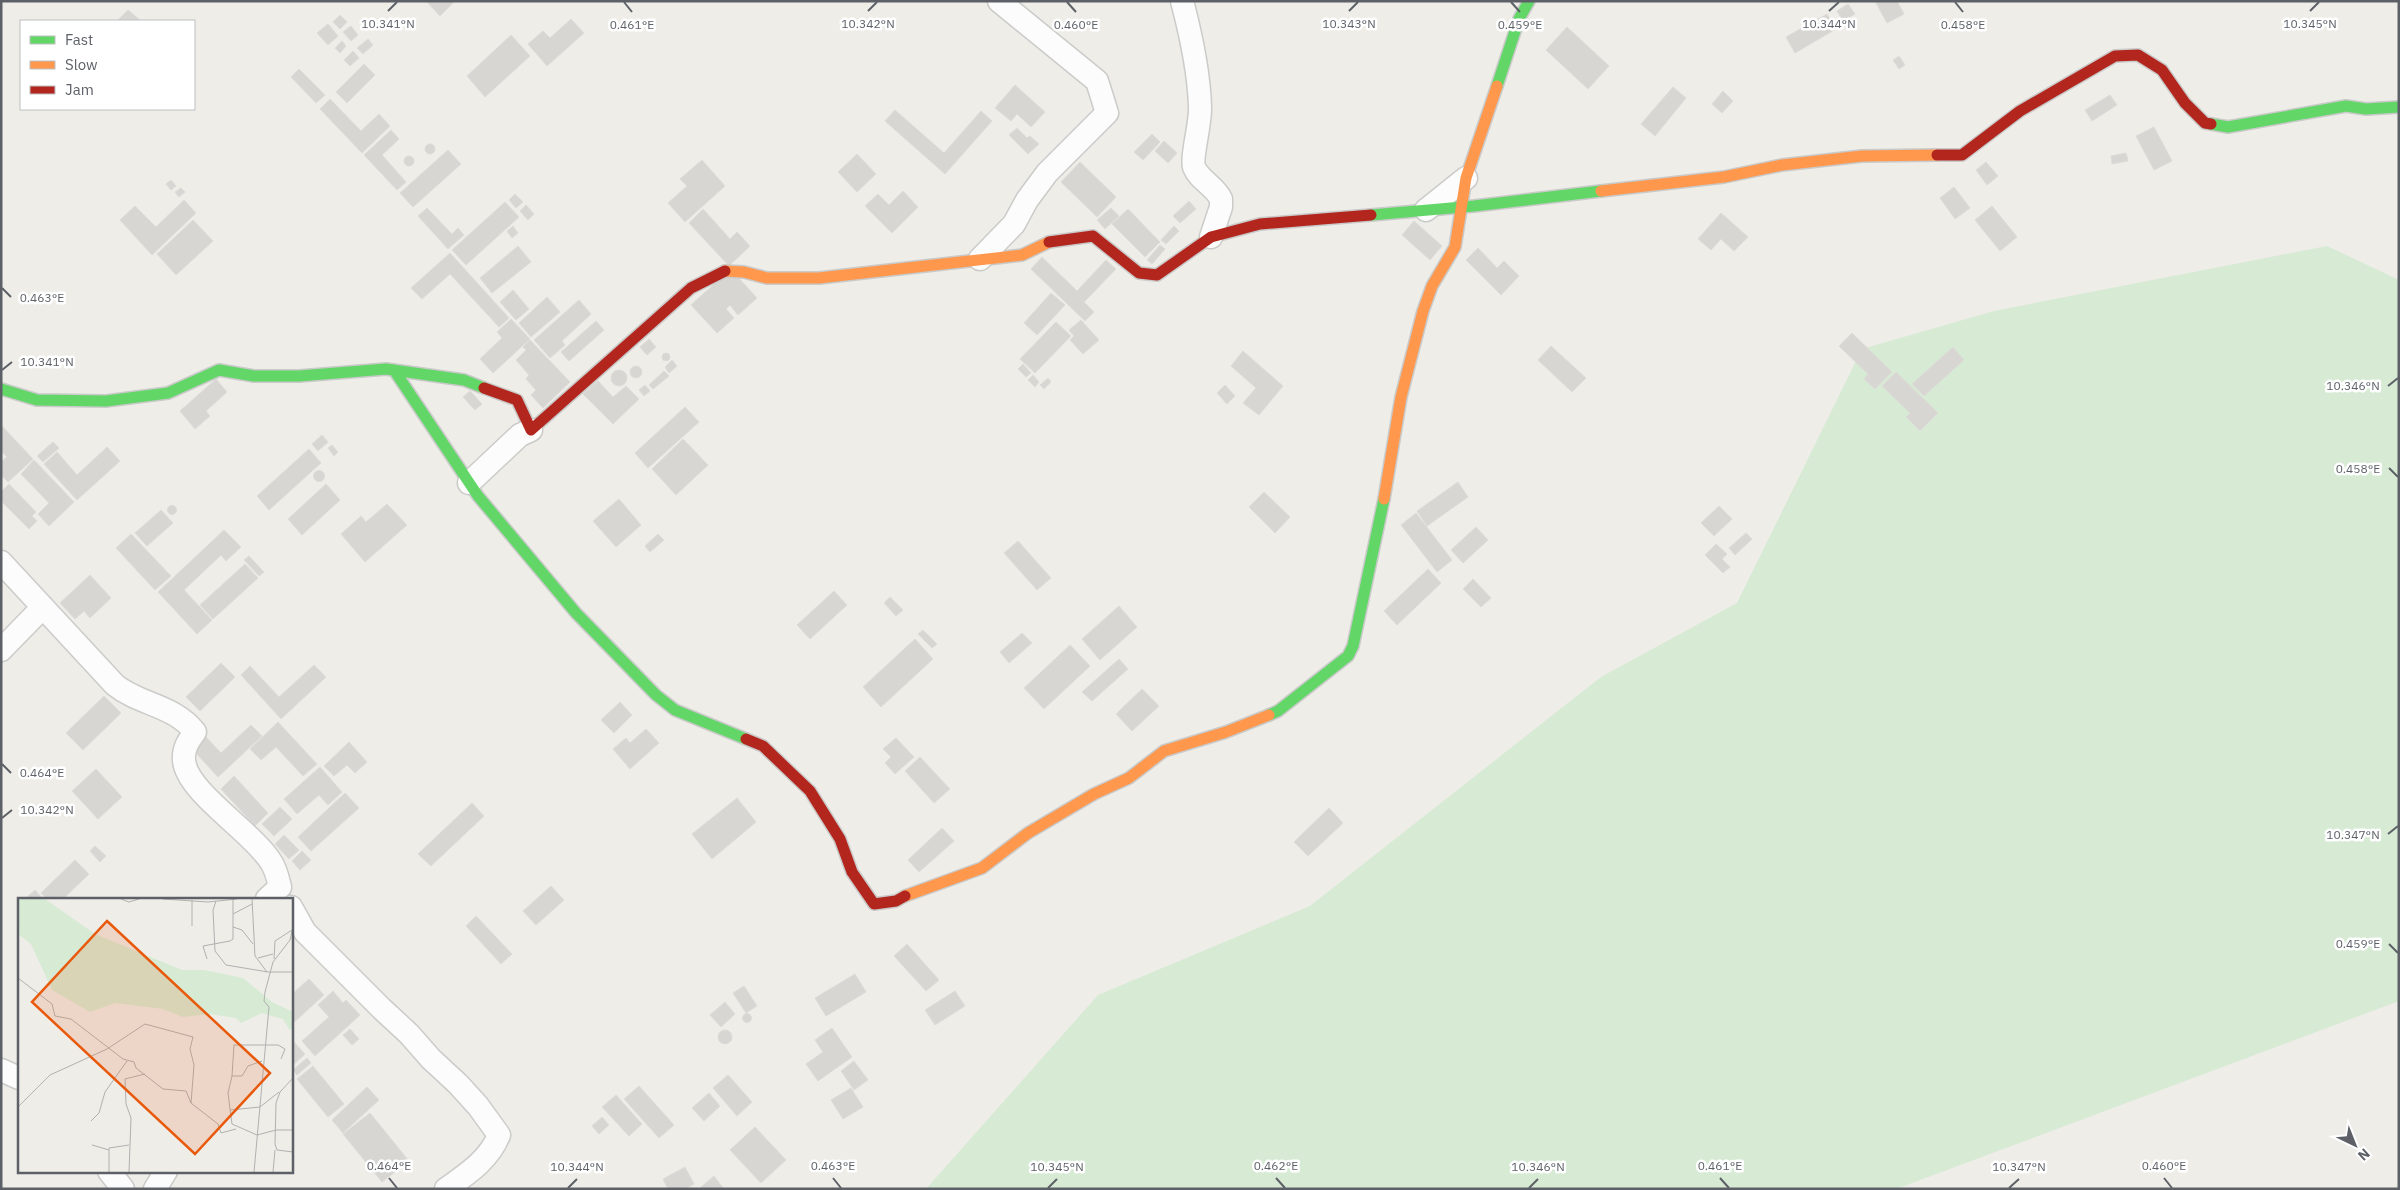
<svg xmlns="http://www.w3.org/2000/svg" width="2400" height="1190" viewBox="0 0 2400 1190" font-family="'IBM Plex Sans',sans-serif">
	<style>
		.green { fill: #d6ead4 }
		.building { fill: #d7d6d3; stroke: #dddcd8 }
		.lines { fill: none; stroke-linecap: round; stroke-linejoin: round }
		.street-casing { stroke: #cbcbca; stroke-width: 25 }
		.fast-casing { stroke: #c9cac9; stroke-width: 14 }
		.slow-casing { stroke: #c9cac9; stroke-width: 14 }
		.jam-casing { stroke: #c9cac9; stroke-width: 14 }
		.street { stroke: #fcfcfc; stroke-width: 22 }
		.fast { stroke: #63d668; stroke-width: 11 }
		.slow { stroke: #ff974d; stroke-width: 11 }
		.jam { stroke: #b3261e; stroke-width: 11 }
		.ticks { fill: none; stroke: #5d6167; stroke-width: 2 }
		.inset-road { fill: none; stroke: #b0b1b0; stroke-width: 1 }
		.view { fill: #e8590c; fill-opacity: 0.15; stroke: #e8590c; stroke-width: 2.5 }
		.inset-edge { fill: none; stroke: #5d6167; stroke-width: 2.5 }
		.ticks-label { font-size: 12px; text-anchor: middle; fill: #5d6167; stroke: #fff; stroke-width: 5; stroke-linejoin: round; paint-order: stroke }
	</style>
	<rect width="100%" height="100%" fill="#eeede8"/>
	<path class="green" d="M2327 246 2399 280V1001L1896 1189H926L1098 995 1310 906 1601 677 1737 603 1862 349 1994 311Z"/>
	<path class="building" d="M426 1H455L440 16Z
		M1875 1H1897L1904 14 1887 23Z
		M1848 4 1855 14 1843 21 1837 11Z
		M128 10 141 21H117Z
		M1827 14 1836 29 1795 53 1786 37Z
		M340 15 347 22 340 29 333 22Z
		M571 19 584 33 547 66 528 44 543 31 550 38Z
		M328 24 338 36 328 45 317 33Z
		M351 26 358 35 351 41 343 32Z
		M1567 27 1609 66 1588 89 1546 50Z
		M511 35 530 56 485 97 467 76Z
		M368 39 373 45 363 54 357 48Z
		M342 41 346 46 340 53 335 48Z
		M353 51 359 58 350 66 344 60Z
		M1899 56 1905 65 1899 69 1893 60Z
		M364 64 375 75 347 103 336 92Z
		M299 69 325 95 316 103 291 77Z
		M1015 85 1045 112 1031 127 1017 114 1011 121 995 108Z
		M1673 87 1686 98 1655 136 1641 124Z
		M1723 91 1733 101 1722 113 1712 104Z
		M2110 95 2117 105 2092 121 2085 110Z
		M330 99 361 131 379 114 390 126 362 153 320 109Z
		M895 110 944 153 981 111 992 121 945 174 885 121Z
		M2154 127 2172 161 2154 170 2136 136Z
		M1017 128 1027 138 1030 136 1039 144 1028 154 1009 135Z
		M391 130 399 139 382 155 406 182 397 190 364 155Z
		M1152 134 1160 142 1143 160 1134 152Z
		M1164 141 1177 153 1168 163 1155 151Z
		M425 149a5 5 0 1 1 10 0a5 5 0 1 1-10 0Z
		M448 150 461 164 413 207 400 193Z
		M2126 153 2128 161 2112 164 2111 156Z
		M857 154 876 174 857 192 838 172Z
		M404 161a5 5 0 1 1 10 0a5 5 0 1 1-10 0Z
		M702 160 725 186 685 222 668 203 687 186 680 179Z
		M1080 162 1116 197 1097 217 1061 182Z
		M1986 162 1998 176 1987 185 1976 170Z
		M171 180 176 186 171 190 166 184Z
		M1954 187 1970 208 1955 219 1940 198Z
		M181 188 185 192 179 197 175 192Z
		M903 191 918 207 892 233 865 206 878 194 889 205Z
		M515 194 523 202 516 208 509 200Z
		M184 200 196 213 152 255 120 220 135 206 156 227Z
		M1189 201 1196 209 1180 223 1173 216Z
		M505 202 519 217 466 265 452 250Z
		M526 205 534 214 528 220 520 211Z
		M1992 206 2017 237 2000 251 1975 220Z
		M427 208 452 234 458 228 464 235 448 249 418 216Z
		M1111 208 1119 216 1105 229 1097 220Z
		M703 209 730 239 737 232 750 246 729 266 689 223Z
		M1128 209 1160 242 1145 257 1112 224Z
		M1721 213 1748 237 1734 251 1721 239 1711 250 1698 239Z
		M193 220 213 241 176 275 157 254Z
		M1414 221 1442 246 1430 260 1402 235Z
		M513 226 518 233 512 238 507 231Z
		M1174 226 1179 231 1166 244 1161 240Z
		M1160 245 1165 249 1152 264 1147 260Z
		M518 246 531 262 492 293 480 278Z
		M1478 248 1497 268 1504 261 1519 276 1501 295 1466 260Z
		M450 253 509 318 499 327 450 274 422 299 411 288Z
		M1042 257 1077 291 1106 260 1116 269 1084 302 1094 312 1085 321 1031 269Z
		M725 274H735L757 298 738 315 730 305 726 309 734 318 717 333 691 305Z
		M513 290 529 309 516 320 500 302Z
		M1051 293 1065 305 1037 335 1024 323Z
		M547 297 560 312 531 337 519 323Z
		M579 300 591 314 562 341 565 345 550 358 534 340Z
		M511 319 530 339 493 373 480 359 502 338 497 332Z
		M1081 320 1099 340 1083 354 1070 340 1074 336 1069 330Z
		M596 321 604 330 569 361 561 352Z
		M1056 322 1071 336 1035 373 1020 359Z
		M1852 333 1892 372 1875 389 1864 379 1868 374 1839 346Z
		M649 339 656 347 647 355 640 347Z
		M530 340 570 382 543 408 531 395 536 390 526 379 529 375 516 360 526 350 523 347Z
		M1551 346 1586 378 1572 392 1538 360Z
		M1953 347 1964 360 1924 396 1912 384Z
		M1243 351 1283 386 1259 415 1243 403 1256 388 1231 366Z
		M662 357a4 4 0 1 1 8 0a4 4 0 1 1-8 0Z
		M672 360 677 366 669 373 665 367Z
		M1023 364 1031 373 1026 377 1018 369Z
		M630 372a6 6 0 1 1 12 0a6 6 0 1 1-12 0Z
		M611 378a8 8 0 1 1 16 0a8 8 0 1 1-16 0Z
		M664 371 669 376 653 389 649 385Z
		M1896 372 1938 413 1920 431 1906 417 1910 413 1882 386Z
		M1033 375 1039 382 1035 387 1028 380Z
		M1048 378 1051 382 1044 389 1040 385Z
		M216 379 227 392 206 411 210 416 195 429 180 411Z
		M598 381 613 397 626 386 639 399 613 424 583 394Z
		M645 385 650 391 644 396 639 390Z
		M1225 385 1235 396 1227 404 1217 393Z
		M470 391 482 404 475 410 463 397Z
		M685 407 699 422 648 468 635 453Z
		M1 425 33 459 8 482 1 475V462L7 457 1 451Z
		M322 435 328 442 318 451 312 444Z
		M683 439 708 465 676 495 652 469Z
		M53 442 59 448 43 462 37 456Z
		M332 445 338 452 334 456 328 448Z
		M107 447 120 461 77 500 44 464 57 452 77 475Z
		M309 449 321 463 269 510 257 496Z
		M34 460 74 502 49 526 38 514 49 503 21 474Z
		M313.5 476a5.5 5.5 0 1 1 11 0a5.5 5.5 0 1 1-11 0Z
		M1458 482 1468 497 1427 526 1417 511Z
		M9 484 36 512 32 516 37 521 29 529 1 501V492Z
		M326 484 340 500 302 535 288 519Z
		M1264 492 1290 517 1275 533 1249 507Z
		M619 499 641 525 616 547 593 521Z
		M387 504 407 525 365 562 341 534 361 516 366 522Z
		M167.5 510a4.5 4.5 0 1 1 9 0a4.5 4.5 0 1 1-9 0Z
		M1719 506 1732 519 1714 536 1701 523Z
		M161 510 173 523 147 546 135 533Z
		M1416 513 1452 560 1437 572 1401 525Z
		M1476 527 1488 540 1463 563 1451 550Z
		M224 530 241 547 226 561 221 555 184 590 212 620 197 634 158 592Z
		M1746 533 1752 539 1735 555 1729 548Z
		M131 534 171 576 155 590 116 548Z
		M658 534 664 540 650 552 645 546Z
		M1018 541 1051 578 1037 590 1004 553Z
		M1716 544 1727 554 1722 559 1730 567 1723 573 1705 555Z
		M249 556 264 572 259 576 244 560Z
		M245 564 258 578 213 619 200 605Z
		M1428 569 1441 583 1397 625 1384 611Z
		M90 575 111 598 90 618 84 611 75 619 60 603Z
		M1473 579 1491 598 1481 607 1463 589Z
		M834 591 847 605 810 639 797 625Z
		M890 597 903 610 896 616 884 603Z
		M1119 606 1137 627 1100 660 1082 639Z
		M923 630 937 644 932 648 918 634Z
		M1022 633 1032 643 1009 663 1000 652Z
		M915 639 933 659 881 707 863 687Z
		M1070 645 1090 666 1044 709 1024 688Z
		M1119 659 1128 669 1092 701 1082 692Z
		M221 663 235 677 200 711 186 697Z
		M314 665 326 677 281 719 241 675 250 666 279 697Z
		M1142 689 1159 706 1132 731 1116 714Z
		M104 696 121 713 83 750 66 733Z
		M620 702 632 715 614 733 601 720Z
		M278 722 317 764 303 776 276 747 261 760 250 749Z
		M251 725 262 736 218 777 193 750 206 737 221 753Z
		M646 729 659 743 630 769 613 749 626 738 630 743Z
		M896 738 914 757 895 774 885 763 891 757 883 749Z
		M349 742 367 762 355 773 347 765 334 776 324 766Z
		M920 757 950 789 934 803 905 771Z
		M320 767 342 792 328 805 319 795 297 814 284 799Z
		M96 769 122 797 98 819 72 791Z
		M234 776 268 813 255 826 221 789Z
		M345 793 359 808 311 851 298 837Z
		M737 798 756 822 712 859 692 834Z
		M472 803 484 816 431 866 418 854Z
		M280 807 292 819 274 836 262 824Z
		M1329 808 1343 823 1308 856 1294 842Z
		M942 828 954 841 919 872 908 860Z
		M284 835 299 850 289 859 275 844Z
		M95 846 106 856 100 862 90 851Z
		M302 851 311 860 300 870 292 861Z
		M75 860 89 874 63 899H47L41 893Z
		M551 886 564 900 536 925 523 911Z
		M35 890 43 899H25Z
		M476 916 512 954 501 964 466 926Z
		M907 944 939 980 926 991 894 956Z
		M855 974 866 992 826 1016 815 998Z
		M309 979 324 995 291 1025V995Z
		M744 986 757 1006 746 1013 733 993Z
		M333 991 343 1003 346 1000 360 1015 315 1056 302 1041 329 1017 318 1005Z
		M955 991 965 1006 935 1025 925 1010Z
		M725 1002 735 1014 721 1027 710 1015Z
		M742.5 1018a4.5 4.5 0 1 1 9 0a4.5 4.5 0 1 1-9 0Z
		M832 1028 852 1057 818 1081 806 1064 823 1052 815 1040Z
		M350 1029 359 1039 352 1045 343 1035Z
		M718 1037a7 7 0 1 1 14 0a7 7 0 1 1-14 0Z
		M291 1039 305 1054 292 1066H291Z
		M307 1058 311 1063 297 1075 293 1070Z
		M854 1061 868 1080 854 1090 841 1071Z
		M313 1066 344 1104 328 1117 297 1079Z
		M728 1075 752 1102 737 1116 713 1088Z
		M639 1086 674 1125 659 1138 624 1099Z
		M367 1087 379 1100 343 1133 332 1120Z
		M851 1088 863 1107 843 1119 831 1100Z
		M709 1093 720 1106 704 1121 692 1108Z
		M616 1095 642 1124 629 1136 602 1107Z
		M370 1113 409 1161 382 1182 343 1134Z
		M602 1117 609 1125 599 1134 592 1126Z
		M755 1127 786 1160 761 1183 730 1150Z
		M685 1167 694 1184 685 1189H668L663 1179Z
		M714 1176 724 1189H701L700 1188Z"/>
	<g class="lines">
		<defs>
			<path id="street" d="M1182 1C1191 35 1199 72 1200 107 1201 122 1191 157 1194 167 1199 180 1215 186 1221 199V207L1211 237
				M1426 210 1466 178
				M980 259 1014 224 1027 200 1047 173 1107 113 1097 81 999 1
				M469 483 520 435 531 430
				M1 562 115 685C140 705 174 705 195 732 189 740 183 748 184 760 186 792 253 832 271 862 276 869 278 879 280 887L267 899
				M1 650 43 607
				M291 907 305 932 382 1009 409 1034 431 1059 458 1084 478 1106 499 1135C489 1160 467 1174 446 1189
				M1 1070 19 1078
				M109 1171 123 1189
				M155 1189 166 1171"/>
			<path id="fast" d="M1497 86 1519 19 1529 1
				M2211 124 2228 127 2346 106 2366 109 2399 107
				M1371 215 1474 206 1601 191
				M394 370 478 496 576 613 656 695 675 710 746 739
				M1 389 37 400 106 401 168 393 219 370 254 376H299L386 369 464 380 484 388
				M1269 715 1278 711 1348 656 1353 646 1384 499"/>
			<path id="slow" d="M1601 191 1724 177 1782 165 1862 156 1937 155
				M725 271 744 272 767 278H819L1022 255 1049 242
				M1384 499 1401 397 1423 311 1432 286 1455 247 1466 178 1497 86
				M905 896 982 868 1028 833 1094 794 1129 778 1164 751 1226 732 1269 715"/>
			<path id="jam" d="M1937 155H1962L2020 111 2115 56 2138 55 2162 70 2185 103 2205 123 2211 124
				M1049 242 1093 236 1139 273 1157 275 1211 237 1260 224 1371 215
				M484 388 517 400 531 430 691 288 725 271
				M746 739 763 746 810 791 840 839 852 872 874 904 896 901 905 896"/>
		</defs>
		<use href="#street" class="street-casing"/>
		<use href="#fast" class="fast-casing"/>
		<use href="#slow" class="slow-casing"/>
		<use href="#jam" class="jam-casing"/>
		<use href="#street" class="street"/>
		<use href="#fast" class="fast"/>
		<use href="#slow" class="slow"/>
		<use href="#jam" class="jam"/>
	</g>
	<path class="ticks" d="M624 2 632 12M1067 2 1076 12M1511 2 1520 12M1955 2 1963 12M388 11 397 2M868 11 877 2M1349 11 1358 2M1829 11 1839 2M2310 11 2319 2M2 288 11 297M2 370 12 362M2388 386 2398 378M2389 468 2398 477M2 764 11 773M2 818 12 810M2388 834 2398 826M2389 944 2398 953M389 1178 397 1188M833 1178 841 1188M1276 1178 1285 1188M1720 1178 1729 1188M2164 1178 2172 1188M568 1188 577 1179M1048 1188 1057 1179M1529 1188 1538 1179M2009 1188 2019 1179"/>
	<g transform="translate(18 898)">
		<rect width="275" height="275" fill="#eeede8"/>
		<path d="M0 1H27L77 36 164 72H186L225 80 254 104 275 114V132L271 131 265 121 244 115 223 125 218 120 192 116 165 119 145 111 97 105 72 114 34 92 13 46 0 36Z" fill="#d6ead4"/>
		<path class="inset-road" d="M103 1 111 4 121 1M145 1 190 4 219 1M215 1V16L234 6M234 1 237 58 249 74M198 3 195 12 197 53 208 67 250 74H275M215 16V29L224 32 235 46M174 28V2M240 60 255 56M189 61 185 48 212 43 215 41V29M256 61 257 43 274 32M0 80 34 106 37 118 53 121 105 161 116 164 118 170 145 191 168 193 173 205 200 226 203 235 218 231M244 163 230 168 224 178H214L210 195 214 226 239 237 258 232H275M214 178 216 147H260L267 151 263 161M275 180 262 194 258 205 257 246 259 252 275 254M0 209 32 177 89 151 127 126 175 139 172 151 176 167 173 205M212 212 242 209 261 194M73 223 81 215 87 194 109 163M74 247 91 252M91 274V250L111 247M111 274 113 220 108 206 107 181 127 176M236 274 251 109 246 103 247 94 255 64 272 42 274 33M255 274 257 252"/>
		<path class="view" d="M89 23 252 175 177 256 14 104Z"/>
		<rect width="275" height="275" class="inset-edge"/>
	</g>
	<g class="ticks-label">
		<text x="388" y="28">10.341°N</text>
		<text x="868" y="28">10.342°N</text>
		<text x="1349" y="28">10.343°N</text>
		<text x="1829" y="28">10.344°N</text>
		<text x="2310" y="28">10.345°N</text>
		<text x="632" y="29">0.461°E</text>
		<text x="1076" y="29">0.460°E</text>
		<text x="1520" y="29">0.459°E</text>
		<text x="1963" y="29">0.458°E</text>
		<text x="42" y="302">0.463°E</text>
		<text x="47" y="366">10.341°N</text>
		<text x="2353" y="390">10.346°N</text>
		<text x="2358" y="473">0.458°E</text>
		<text x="42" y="777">0.464°E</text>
		<text x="47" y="814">10.342°N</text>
		<text x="2353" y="839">10.347°N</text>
		<text x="2358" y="948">0.459°E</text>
		<text x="389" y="1170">0.464°E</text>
		<text x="833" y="1170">0.463°E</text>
		<text x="1276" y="1170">0.462°E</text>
		<text x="1720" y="1170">0.461°E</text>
		<text x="2164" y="1170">0.460°E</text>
		<text x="577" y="1171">10.344°N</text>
		<text x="1057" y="1171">10.345°N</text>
		<text x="1538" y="1171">10.346°N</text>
		<text x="2019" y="1171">10.347°N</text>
	</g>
	<rect width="2400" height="1190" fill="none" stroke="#5d6167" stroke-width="5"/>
	<rect x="20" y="20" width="175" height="90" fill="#ffffff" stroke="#bec0c2"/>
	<rect x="30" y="36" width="25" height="8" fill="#63d668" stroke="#bec0c2"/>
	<text x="65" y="45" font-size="15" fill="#5d6167">Fast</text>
	<rect x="30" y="61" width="25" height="8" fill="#ff974d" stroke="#bec0c2"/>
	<text x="65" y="70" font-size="15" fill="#5d6167">Slow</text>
	<rect x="30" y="86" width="25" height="8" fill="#b3261e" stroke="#bec0c2"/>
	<text x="65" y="95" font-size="15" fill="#5d6167">Jam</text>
	<g transform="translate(2355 1145) rotate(137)" stroke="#ffffff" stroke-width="4" paint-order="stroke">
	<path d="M0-4L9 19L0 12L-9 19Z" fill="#5d6167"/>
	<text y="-8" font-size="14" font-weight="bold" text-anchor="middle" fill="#5d6167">N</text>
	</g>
</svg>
